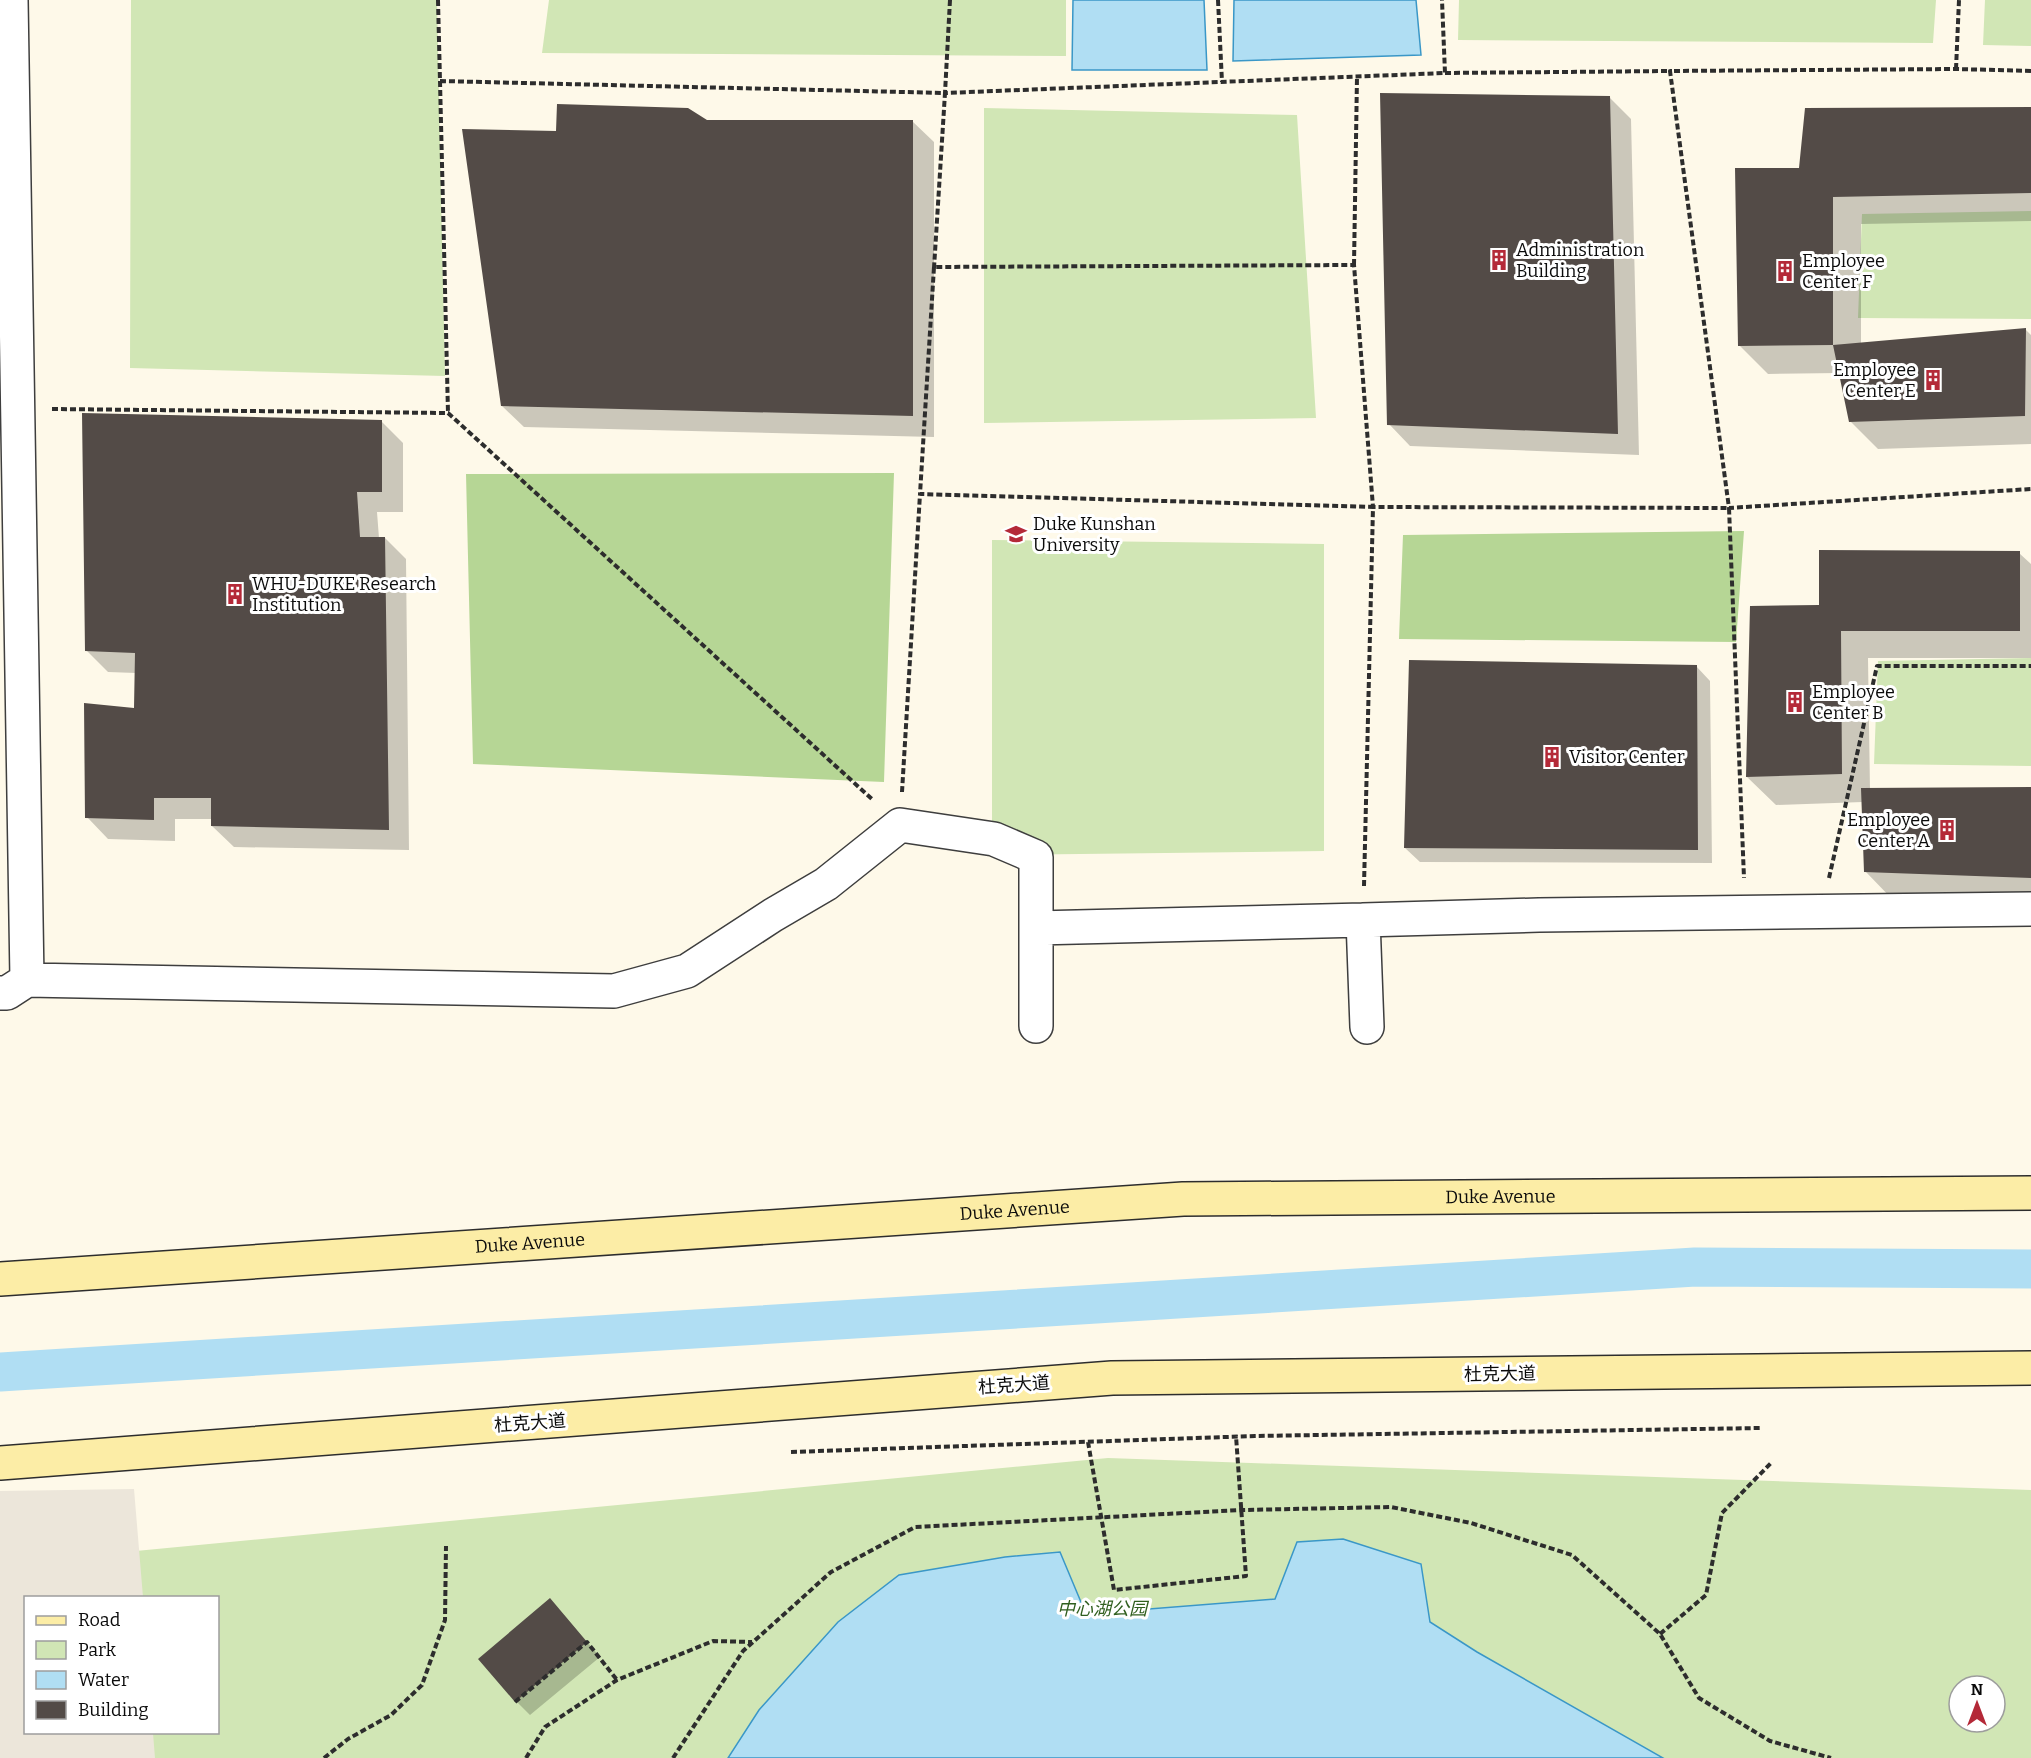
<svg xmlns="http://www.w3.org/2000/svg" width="2031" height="1758" viewBox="0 0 2031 1758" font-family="Bitter,'Noto Sans SC',serif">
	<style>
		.green { fill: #d1e6b5; fill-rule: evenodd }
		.forest { fill: #b6d695 }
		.plaza { fill: #ece6da }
		.water { fill: #b0def3; stroke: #3a97c7; stroke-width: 1.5 }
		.shadow { fill: #0003 }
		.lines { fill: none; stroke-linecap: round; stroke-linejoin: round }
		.canal { stroke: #b0def3; stroke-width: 39 }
		.building { fill: #534b47 }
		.minor-casing { stroke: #3e3e3e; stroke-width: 36 }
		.secondary-casing { stroke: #2d2d2d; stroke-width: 36 }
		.path { stroke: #2d2d2d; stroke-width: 4; stroke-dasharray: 6 3; stroke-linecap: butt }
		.minor { stroke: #fff; stroke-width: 33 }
		.secondary { stroke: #fceda6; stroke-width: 33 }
		.labels { text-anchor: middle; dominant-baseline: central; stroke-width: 6; stroke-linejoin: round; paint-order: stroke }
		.poi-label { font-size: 18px; fill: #0b0b0b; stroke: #fff; text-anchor: start }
		.street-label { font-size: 18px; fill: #0b0b0b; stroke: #fff }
		.park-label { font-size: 18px; font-style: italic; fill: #305f1f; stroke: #fff }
	</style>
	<rect width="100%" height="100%" fill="#fef9e9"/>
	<path class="green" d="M131 0H437L445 376 130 368Z
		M549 0H1066V56L542 53Z
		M1459 0H1936L1933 43 1458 40Z
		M1985 0H2031V46L1983 45Z
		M984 108 1297 115 1316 418 984 423Z
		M2031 211V319L1858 318 1862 214Z
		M992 540 1324 544V851L992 855Z
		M2031 658V766L1874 764 1878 661Z
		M1108 1458 2031 1490V1758H0V1564ZM26 1598H218V1732H26ZM1959 1686H1995V1722H1959Z"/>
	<path class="forest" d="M894 473 884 782 473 764 466 474Z
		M1744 531 1736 642 1399 639 1403 535Z"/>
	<path class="plaza" d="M134 1489 143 1597 26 1598V1732L153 1733 155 1758H0V1491Z"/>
	<path class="water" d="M1073 0H1204L1207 70H1072Z
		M1234 0H1416L1421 55 1233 61Z
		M1343 1539 1421 1564 1430 1622 1477 1652 1663 1758H728L759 1710 838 1622 899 1575 1005 1557 1060 1552 1086 1614 1275 1599 1297 1542Z"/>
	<path class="shadow" d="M1609 97 1631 119 1639 455 1410 446 1389 424Z
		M2031 109V221L1861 224V344L2026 330 2031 335V444L1878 449 1850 421 1840 373 1768 374 1740 346 1800 169Z
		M707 121H912L934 142V437L524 427 502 406 557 133Z
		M381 421 403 443V512H377L379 538H385L406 559 409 850 234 847 212 826V819H175V841L108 839 87 817 135 710 136 673 108 672 87 651Z
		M2019 553 2031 564V658H1868L1870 790 2031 788V904L1893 900 1865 871 1863 802 1776 805 1747 777 1821 606Z
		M1696 666 1710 681 1712 863 1420 862 1405 848Z
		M564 1615 600 1657 530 1715 516 1701Z"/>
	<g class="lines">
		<path class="canal" d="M0 1372 1695 1267 2031 1269"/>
	</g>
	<path class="building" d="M1380 93 1610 96 1618 434 1387 425Z
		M557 104 688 108 707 120H913V416L501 406 462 129 556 131Z
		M2031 107V193L1833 197V345L1738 346 1735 168H1799L1805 108Z
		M2026 328 2025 416 1849 422 1833 345Z
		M82 413 382 420V492H357L360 537H385L389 830 211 826V798H154V820L85 818 84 703 134 708 135 653 85 651Z
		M1819 550 2020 551V631H1841L1842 774 1746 777 1750 606 1819 605Z
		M1409 660 1697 665 1698 850 1404 848Z
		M2031 787V878L1864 872 1861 788Z
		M550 1598 587 1642 515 1702 478 1659Z"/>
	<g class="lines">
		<defs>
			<path id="minor" d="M1036 928 1363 920
				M27 980 614 991 687 971 773 915 826 884 900 825 994 839 1036 857V1026
				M0 993H7L27 980 11 0
				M1367 1027 1363 920 1539 915 2031 909"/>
			<g id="secondary">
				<path id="s1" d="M0 1279 1183 1199 2031 1193"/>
				<path d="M0 1463 1112 1378 2031 1368"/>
			</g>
		</defs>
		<use href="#minor" class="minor-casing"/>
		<use href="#secondary" class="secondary-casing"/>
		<path class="path" d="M438 0 440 81 945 93 934 268
			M950 0 945 93 1445 73 1442 0
			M1218 0 1222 82
			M1956 69 1959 0
			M2031 71 1957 69 1670 71 1729 508 2031 489
			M1445 73 1672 71
			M440 81 448 413
			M1354 265 1357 77
			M52 409 448 413 873 800
			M902 792 920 494
			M1829 878 1877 666H2031
			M1364 886 1373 507 920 494 934 267 1354 265 1373 507 1729 508 1744 878
			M1088 1442 1114 1590 1246 1576 1236 1436
			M791 1452 1255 1436 1761 1428
			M1660 1634 1706 1595 1722 1513 1771 1463
			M515 1702 587 1642 617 1680
			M324 1758 348 1739 391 1715 422 1685 445 1620 446 1546
			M526 1758 545 1727 617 1680 713 1641 752 1642
			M673 1758 743 1651 831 1572 915 1527 1242 1510 1391 1507 1471 1523 1572 1555 1660 1634 1699 1698 1770 1741 1831 1758"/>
		<use href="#minor" class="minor"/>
		<use href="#secondary" class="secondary"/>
	</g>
	<defs>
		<symbol id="building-bare" viewBox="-9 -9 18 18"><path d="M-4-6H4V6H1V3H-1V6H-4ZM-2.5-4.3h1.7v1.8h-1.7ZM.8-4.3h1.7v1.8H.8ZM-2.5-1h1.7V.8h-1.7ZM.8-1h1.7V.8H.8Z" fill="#b42938" stroke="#fff" stroke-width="2.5" paint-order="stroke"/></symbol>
		<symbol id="university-bare" viewBox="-9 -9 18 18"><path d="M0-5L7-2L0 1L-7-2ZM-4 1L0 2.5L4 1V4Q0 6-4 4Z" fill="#b42938" stroke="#fff" stroke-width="2.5" paint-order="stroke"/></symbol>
	</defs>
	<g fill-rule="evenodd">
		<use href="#building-bare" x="1484" y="245" width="30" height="30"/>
		<use href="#building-bare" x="1770" y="256" width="30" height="30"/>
		<use href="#building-bare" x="1918" y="365" width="30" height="30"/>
		<use href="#university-bare" x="1001" y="519" width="30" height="30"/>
		<use href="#building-bare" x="220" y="579" width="30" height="30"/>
		<use href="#building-bare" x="1780" y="687" width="30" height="30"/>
		<use href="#building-bare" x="1537" y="742" width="30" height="30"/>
		<use href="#building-bare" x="1932" y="815" width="30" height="30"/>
	</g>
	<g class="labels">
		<g class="poi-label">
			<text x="1516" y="250">Administration<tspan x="1516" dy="21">Building</tspan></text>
			<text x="1802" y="261">Employee<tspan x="1802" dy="21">Center F</tspan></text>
			<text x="1916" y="370" text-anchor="end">Employee<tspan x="1916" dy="21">Center E</tspan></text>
			<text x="1033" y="524">Duke Kunshan<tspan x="1033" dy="21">University</tspan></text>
			<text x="252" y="584">WHU-DUKE Research<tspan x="252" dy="21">Institution</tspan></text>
			<text x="1812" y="692">Employee<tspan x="1812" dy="21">Center B</tspan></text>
			<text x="1569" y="757">Visitor Center</text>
			<text x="1930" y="820" text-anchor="end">Employee<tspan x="1930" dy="21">Center A</tspan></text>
		</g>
		<g class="street-label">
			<text stroke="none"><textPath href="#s1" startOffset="1503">Duke Avenue</textPath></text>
			<text stroke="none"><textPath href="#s1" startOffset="1017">Duke Avenue</textPath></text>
			<text stroke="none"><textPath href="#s1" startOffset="531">Duke Avenue</textPath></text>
			<text transform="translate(1500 1374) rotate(-1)">杜克大道</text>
			<text transform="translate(1014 1385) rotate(-4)">杜克大道</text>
			<text transform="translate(530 1423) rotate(-4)">杜克大道</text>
		</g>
		<g class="park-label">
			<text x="1102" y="1609">中心湖公园</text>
		</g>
	</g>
	<rect x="24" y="1596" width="195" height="138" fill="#ffffff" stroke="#9d9d9d" stroke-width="1.5"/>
	<rect x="36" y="1616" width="30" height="9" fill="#fceda6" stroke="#9d9d9d" stroke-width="1.5"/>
	<text x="78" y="1626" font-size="18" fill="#0b0b0b">Road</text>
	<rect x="36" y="1641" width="30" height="18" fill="#d1e6b5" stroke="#9d9d9d" stroke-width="1.5"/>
	<text x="78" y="1656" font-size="18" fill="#0b0b0b">Park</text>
	<rect x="36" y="1671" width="30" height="18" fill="#b0def3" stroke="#9d9d9d" stroke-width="1.5"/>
	<text x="78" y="1686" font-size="18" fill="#0b0b0b">Water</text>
	<rect x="36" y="1701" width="30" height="18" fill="#534b47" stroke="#9d9d9d" stroke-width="1.5"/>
	<text x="78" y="1716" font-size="18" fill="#0b0b0b">Building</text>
	<g transform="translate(1977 1704)"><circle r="28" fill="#ffffff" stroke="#9d9d9d" stroke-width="1.5"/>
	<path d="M0-4.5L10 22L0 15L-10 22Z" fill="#b42938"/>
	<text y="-9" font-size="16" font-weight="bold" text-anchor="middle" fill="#0b0b0b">N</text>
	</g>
</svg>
